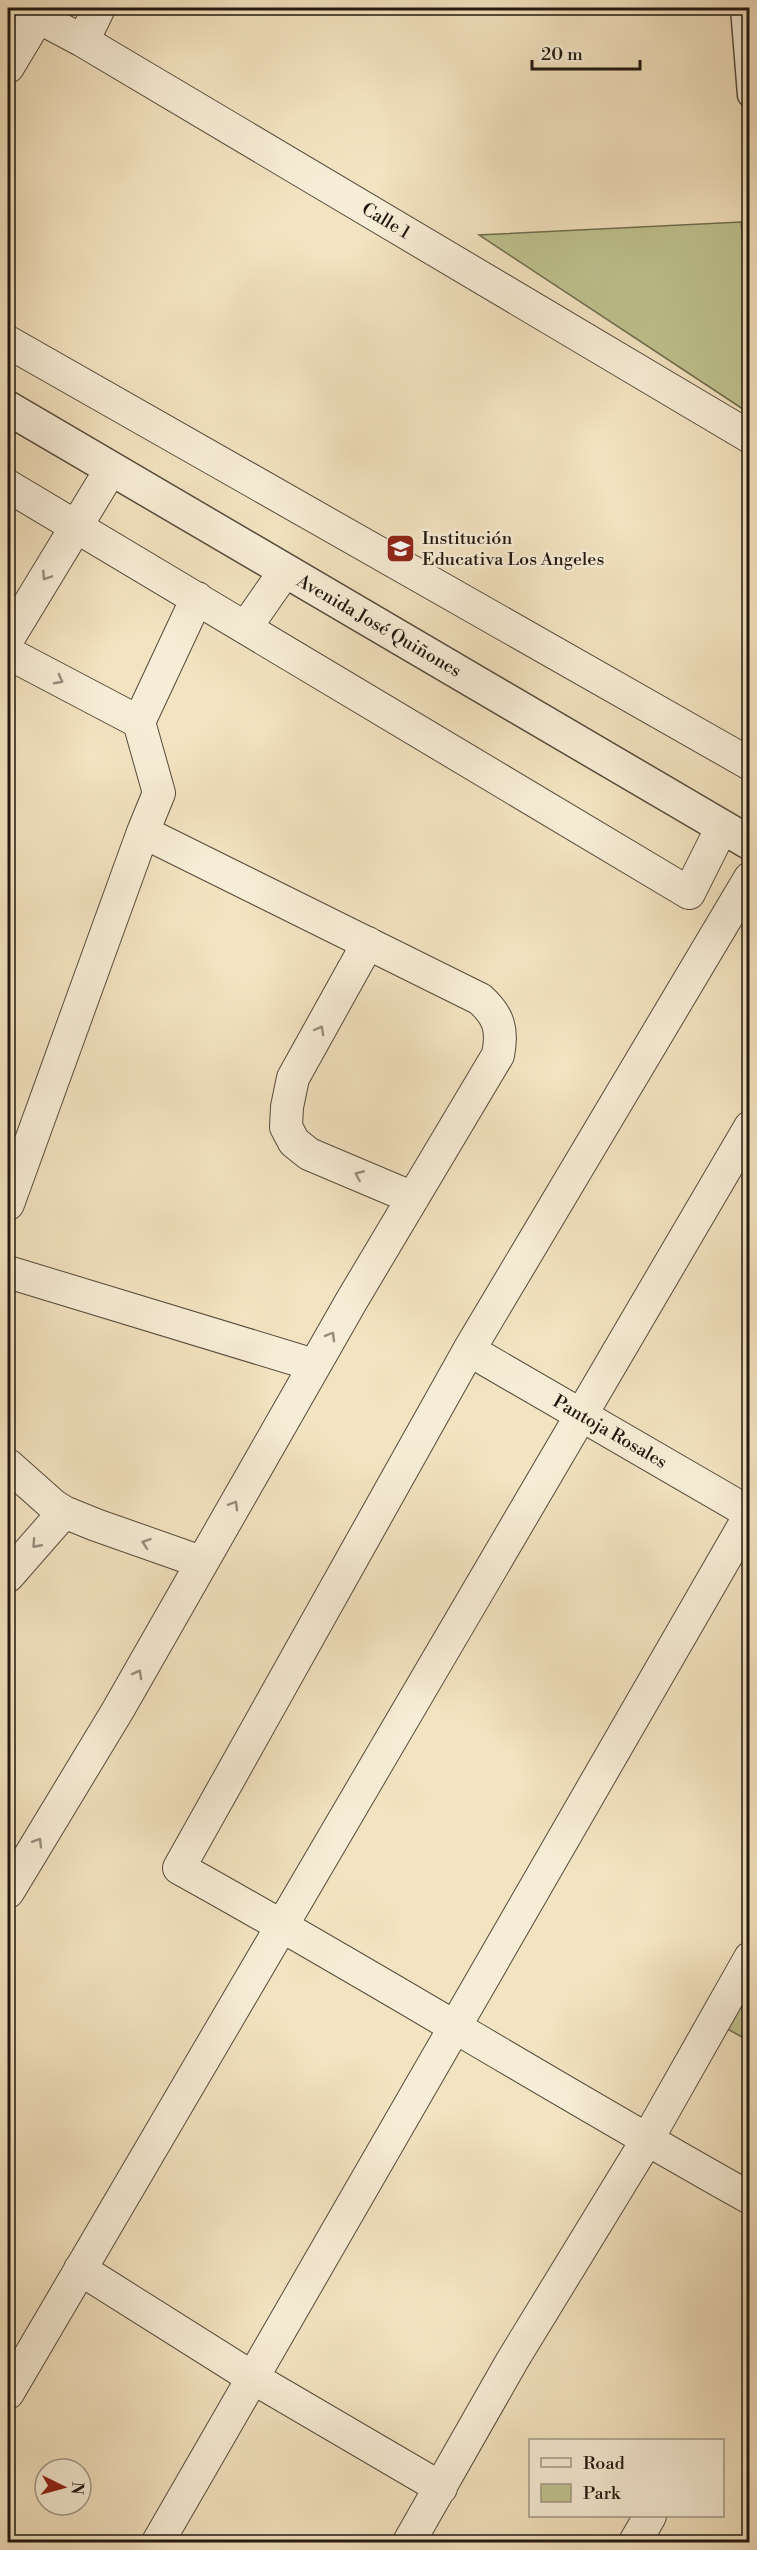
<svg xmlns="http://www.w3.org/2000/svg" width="757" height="2550" viewBox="0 0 757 2550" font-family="'Libre Bodoni',serif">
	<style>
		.green { fill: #bfc390; stroke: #706e50; stroke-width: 1.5 }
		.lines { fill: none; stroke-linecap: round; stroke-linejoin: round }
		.pedestrian-casing { stroke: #554b3c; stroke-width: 27 }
		.minor-casing { stroke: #554b3c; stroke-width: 34 }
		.tertiary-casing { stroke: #554b3c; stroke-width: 36 }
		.pedestrian { stroke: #f7edd6; stroke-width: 24 }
		.minor { stroke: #f7edd6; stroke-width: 32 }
		.tertiary { stroke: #f7edd6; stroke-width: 33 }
		.oneway { stroke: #968d7d }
		.labels { text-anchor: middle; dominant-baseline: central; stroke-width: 5; stroke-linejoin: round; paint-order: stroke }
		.street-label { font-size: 18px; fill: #201810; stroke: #f7edd6 }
		.poi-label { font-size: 18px; fill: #201810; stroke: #f7edd6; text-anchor: start }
	</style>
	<rect width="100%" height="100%" fill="#f3e3c0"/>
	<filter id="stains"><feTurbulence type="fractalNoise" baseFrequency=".00333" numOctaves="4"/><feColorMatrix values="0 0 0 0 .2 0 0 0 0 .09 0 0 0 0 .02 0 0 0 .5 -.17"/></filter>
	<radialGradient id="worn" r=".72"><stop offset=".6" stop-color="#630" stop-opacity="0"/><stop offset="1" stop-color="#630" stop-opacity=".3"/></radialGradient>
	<path class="green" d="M741 222 750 314 749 413 479 235Z
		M749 1983V2041L724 2027Z"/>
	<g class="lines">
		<defs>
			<path id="pedestrian" d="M743 8 750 95"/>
			<path id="minor" d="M21 8 83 41 750 437
				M83 41 99 8
				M8 67 38 17
				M8 342 750 764
				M8 486 689 893 722 827
				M246 627 285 571
				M8 639 111 469
				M8 653 139 722
				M750 878 469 1350 179 1868C371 1974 558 2091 750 2198
				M368 943 293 1078 287 1107 286 1127 294 1142 309 1154 413 1198
				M8 1204 143 832 159 793 139 722 197 598
				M8 1272 314 1365
				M469 1350 750 1513
				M8 1465 53 1505 64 1512 96 1525 201 1562
				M8 1576 64 1512
				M8 1892 118 1710 352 1300 498 1055C503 1030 499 1016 480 999L143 832
				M80 2269 253 2378 441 2488
				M8 2393 750 1127
				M158 2542 750 1515
				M409 2542 512 2361 647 2140 750 1958
				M635 2542 650 2516"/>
			<path id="tertiary" d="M8 408 750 843"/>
		</defs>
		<use href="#pedestrian" class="pedestrian-casing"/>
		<use href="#minor" class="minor-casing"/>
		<use href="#tertiary" class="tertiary-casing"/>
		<use href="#pedestrian" class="pedestrian"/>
		<use href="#minor" class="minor"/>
		<use href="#tertiary" class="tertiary"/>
	</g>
	<defs><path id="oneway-chevron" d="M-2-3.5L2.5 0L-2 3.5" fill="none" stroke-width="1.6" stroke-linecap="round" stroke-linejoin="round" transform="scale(1.5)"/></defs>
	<g class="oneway">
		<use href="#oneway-chevron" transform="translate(46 576) rotate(123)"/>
		<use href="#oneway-chevron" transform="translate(59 680) rotate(28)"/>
		<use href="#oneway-chevron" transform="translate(320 1030) rotate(-61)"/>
		<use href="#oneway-chevron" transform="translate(359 1175) rotate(-157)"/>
		<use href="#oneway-chevron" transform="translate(331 1336) rotate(-60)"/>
		<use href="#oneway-chevron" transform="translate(234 1505) rotate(-60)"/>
		<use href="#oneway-chevron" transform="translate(146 1543) rotate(-161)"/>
		<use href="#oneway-chevron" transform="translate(36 1544) rotate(132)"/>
		<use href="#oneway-chevron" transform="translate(138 1674) rotate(-61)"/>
		<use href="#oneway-chevron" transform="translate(38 1842) rotate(-59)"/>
	</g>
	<defs>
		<symbol id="school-square" viewBox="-11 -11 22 22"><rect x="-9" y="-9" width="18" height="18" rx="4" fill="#8f2418" stroke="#f7edd6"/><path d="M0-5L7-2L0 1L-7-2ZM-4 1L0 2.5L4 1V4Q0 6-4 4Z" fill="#fff"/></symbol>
	</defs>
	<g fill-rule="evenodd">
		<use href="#school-square" x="384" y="532" width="33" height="33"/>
	</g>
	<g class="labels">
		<g class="street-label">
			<text transform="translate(386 221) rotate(31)">Calle 1</text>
			<text transform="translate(379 626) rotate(30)">Avenida José Quiñones</text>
			<text transform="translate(610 1432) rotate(30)">Pantoja Rosales</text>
		</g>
		<g class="poi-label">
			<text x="422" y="538">Institución<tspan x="422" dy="21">Educativa Los Angeles</tspan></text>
		</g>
	</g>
	<rect width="757" height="2550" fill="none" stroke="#f3e3c0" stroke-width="30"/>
	<rect x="9" y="9" width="739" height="2532" fill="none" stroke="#201810" stroke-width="3"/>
	<rect x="15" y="15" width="727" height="2520" fill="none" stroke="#201810" stroke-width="1.5"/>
	<rect x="529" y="2439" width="195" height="78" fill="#f7edd6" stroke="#a19887" stroke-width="1.5"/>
	<rect x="541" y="2458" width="30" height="9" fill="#f7edd6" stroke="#a19887" stroke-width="1.5"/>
	<text x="583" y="2469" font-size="18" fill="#201810">Road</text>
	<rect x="541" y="2484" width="30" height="18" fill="#bfc390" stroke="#a19887" stroke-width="1.5"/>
	<text x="583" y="2499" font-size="18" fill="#201810">Park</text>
	<g transform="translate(63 2487) rotate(95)"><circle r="28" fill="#f7edd6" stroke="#a19887" stroke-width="1.5"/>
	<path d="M0-4.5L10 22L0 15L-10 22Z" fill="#8f2418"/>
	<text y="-9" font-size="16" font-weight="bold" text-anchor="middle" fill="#201810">N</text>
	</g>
	<path d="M532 60v9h108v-9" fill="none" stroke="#201810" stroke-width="3"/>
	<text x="541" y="60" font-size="18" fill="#201810" stroke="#f7edd6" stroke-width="4.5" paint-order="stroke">20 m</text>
	<rect width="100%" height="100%" filter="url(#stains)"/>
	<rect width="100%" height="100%" fill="url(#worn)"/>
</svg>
